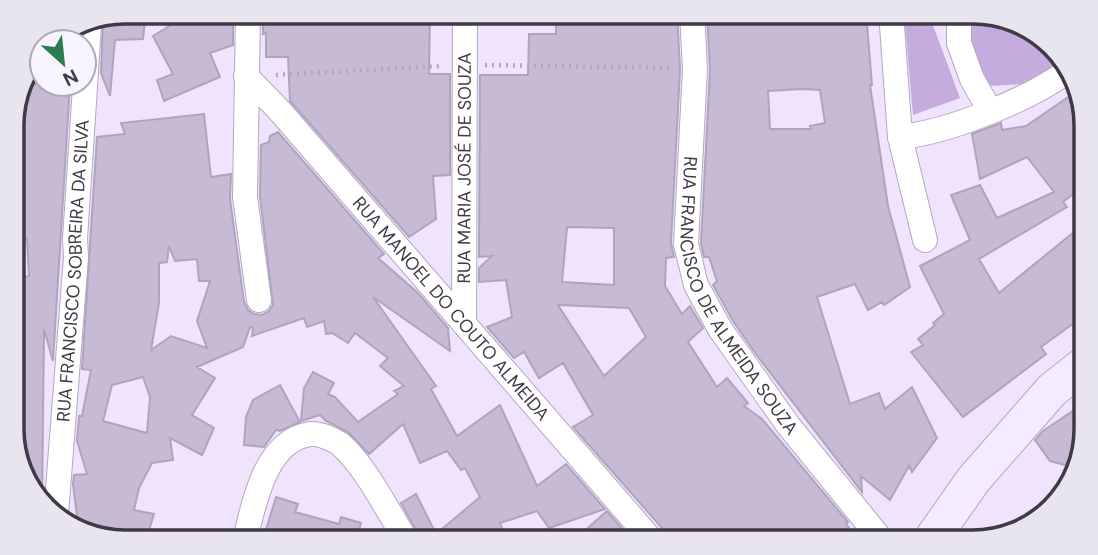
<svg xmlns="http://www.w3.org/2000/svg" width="1098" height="555" viewBox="0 0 1098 555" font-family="'DM Sans',sans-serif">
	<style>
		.green { fill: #c4acde }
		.building { fill: #c6bad4; stroke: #b0a4bd; stroke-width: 2; fill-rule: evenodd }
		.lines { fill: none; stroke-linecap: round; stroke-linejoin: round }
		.minor-casing { stroke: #b4a8c1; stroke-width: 26 }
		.secondary-casing { stroke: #b4a8c1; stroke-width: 37 }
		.path { stroke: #b1a8bd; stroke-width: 4.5; stroke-dasharray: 2 5; stroke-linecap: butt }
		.minor { stroke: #fff; stroke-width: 24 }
		.secondary { stroke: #f4ecfe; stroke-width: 35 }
		.labels { text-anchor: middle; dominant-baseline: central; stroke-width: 6; stroke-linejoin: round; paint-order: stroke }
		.street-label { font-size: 18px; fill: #3f3a45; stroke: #f8f4fe }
		.rim { fill: none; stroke: #3f3a45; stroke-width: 3.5 }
	</style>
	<rect width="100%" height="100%" fill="#efe3fd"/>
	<path class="green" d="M904 12H928L960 98 913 115Z
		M972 12 1022 24 1063 58 1060 64 1027 84 987 86 971 59Z"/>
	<path class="building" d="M126 12H146L143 39 115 40 110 96 101 73 103 21Z
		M192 12H233V45L210 53 220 77 164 101 157 80 173 74 153 36Z
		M263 12H430L429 74H450V175L433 176 436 219 409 237 290 101 288 57H266V33L263 34Z
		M556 12H677L680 69 671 243 674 257 666 258 665 286 682 314 690 306 703 328 688 342 717 387 727 378 748 403 744 406 762 419 848 522 846 524 861 543H669L662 528 573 427 593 415 563 363 539 378 524 352 514 358 487 327 512 317 506 280 479 282V268L492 256 479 257 480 75H528L529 34H556ZM567 227 614 228V285L562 282ZM558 305 629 308 646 337 604 376Z
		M707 12H866L872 85H870L888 206 910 287 884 305 882 302 868 310 855 284 817 297 850 404 879 393 885 409 912 387 937 438 912 472 909 466 890 500 861 476 862 492 755 353 733 321 713 285 717 281 709 257H704L701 243 710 70ZM802 89 820 90 825 123 810 126 811 129H770L768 91Z
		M29 84H70L53 361 44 329 42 503 35 498 13 444V279L29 276 27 239 13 240V118Z
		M1077 91 1085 111V185L1063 202 1067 207 979 259 999 293 1085 223V315L1041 347 1046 354 963 417 911 352 923 345 918 339 935 325 933 323 944 314 920 266 970 240 951 195 980 185 997 218 1054 192 1027 157 980 179 972 134 1001 123 1002 130 1026 126Z
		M204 114 211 177 231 174 230 199 244 302 248 310 254 314 262 315 269 311 273 305 260 196 261 145 269 142 270 136 278 132 384 254 378 258 418 293 448 328 450 351 373 297 436 386 431 389 457 436 500 405 537 486 566 464 605 509 549 528 537 511 500 523 508 543H423L401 503 416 494 436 534 480 497 465 468 461 470 447 451 420 463 403 424 369 454 348 432 326 421 320 415 301 421 304 388 313 372 334 383 328 394 335 397 358 422 398 394 394 391 404 386 380 366 388 358 355 333 348 343 332 333 326 334 324 321 307 327 304 318 252 336 253 328 250 327 243 347 197 367 215 378 192 415 214 428 202 455 170 438 173 460 152 463 139 488 134 510 154 514 145 543H126L79 532 73 484 74 475 87 474 77 441 79 416H82L91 370 82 369 97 137 125 134 121 123ZM169 246 175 261 197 259 199 281H210L197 321 207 348 171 336 151 350 159 303V263L167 262ZM143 377 150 397 147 433 103 421 112 385Z
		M280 385 300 422 280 431 276 430 264 447 244 445 246 417 253 400Z
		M1086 402V430L1077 468 1050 461 1035 440 1043 431Z
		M276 497 298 504 295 512 339 524 341 517 361 523 359 530 384 537 383 543H262Z
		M607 511 624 531 610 543H571Z"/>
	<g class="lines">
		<defs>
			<g id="minor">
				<path d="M248 12 245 197 259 300"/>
				<path id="s1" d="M692 12 695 69 686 244 696 285 720 329 788 425 884 543"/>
				<path d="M891 12 900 137 925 240"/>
				<path d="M959 12V43L972 79 990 111"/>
				<path id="s2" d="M246 76 279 110 654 543"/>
				<path d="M900 137C949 132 1028 100 1068 71"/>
				<path id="s3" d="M464 322 465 12"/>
				<path id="s4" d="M56 515 76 257 75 239 89 26"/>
				<path d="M244 543C254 505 264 441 310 434 319 433 333 439 340 444 366 466 389 514 408 543"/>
			</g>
			<path id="secondary" d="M929 543 974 479 1052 390 1086 363"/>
		</defs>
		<use href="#minor" class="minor-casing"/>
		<use href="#secondary" class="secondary-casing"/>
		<path class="path" d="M485 65 673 68
			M276 75 442 66"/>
		<use href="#minor" class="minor"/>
		<use href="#secondary" class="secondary"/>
	</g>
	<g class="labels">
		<g class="street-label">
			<text stroke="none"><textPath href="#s3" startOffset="154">RUA MARIA JOSÉ DE SOUZA</textPath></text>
			<text stroke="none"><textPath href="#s4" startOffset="245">RUA FRANCISCO SOBREIRA DA SILVA</textPath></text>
			<text stroke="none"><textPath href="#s1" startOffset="298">RUA FRANCISCO DE ALMEIDA SOUZA</textPath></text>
			<text stroke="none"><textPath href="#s2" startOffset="310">RUA MANOEL DO COUTO ALMEIDA</textPath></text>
		</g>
	</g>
	<path d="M0 0H1098V555H0ZM125 24H973A101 101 0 0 1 1074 125V429A101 101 0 0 1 973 530H125A101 101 0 0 1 24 429V125A101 101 0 0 1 125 24Z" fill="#e9e5ef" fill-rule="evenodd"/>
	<path class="rim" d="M125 24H973A101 101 0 0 1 1074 125V429A101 101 0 0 1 973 530H125A101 101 0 0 1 24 429V125A101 101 0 0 1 125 24Z"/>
	<g transform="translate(63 63) rotate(153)"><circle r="33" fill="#f8f4fe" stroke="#aeaab4" stroke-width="2"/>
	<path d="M0-5L12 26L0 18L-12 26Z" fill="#287d4f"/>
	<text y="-10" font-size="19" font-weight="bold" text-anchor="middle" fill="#3f3a45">N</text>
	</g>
</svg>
